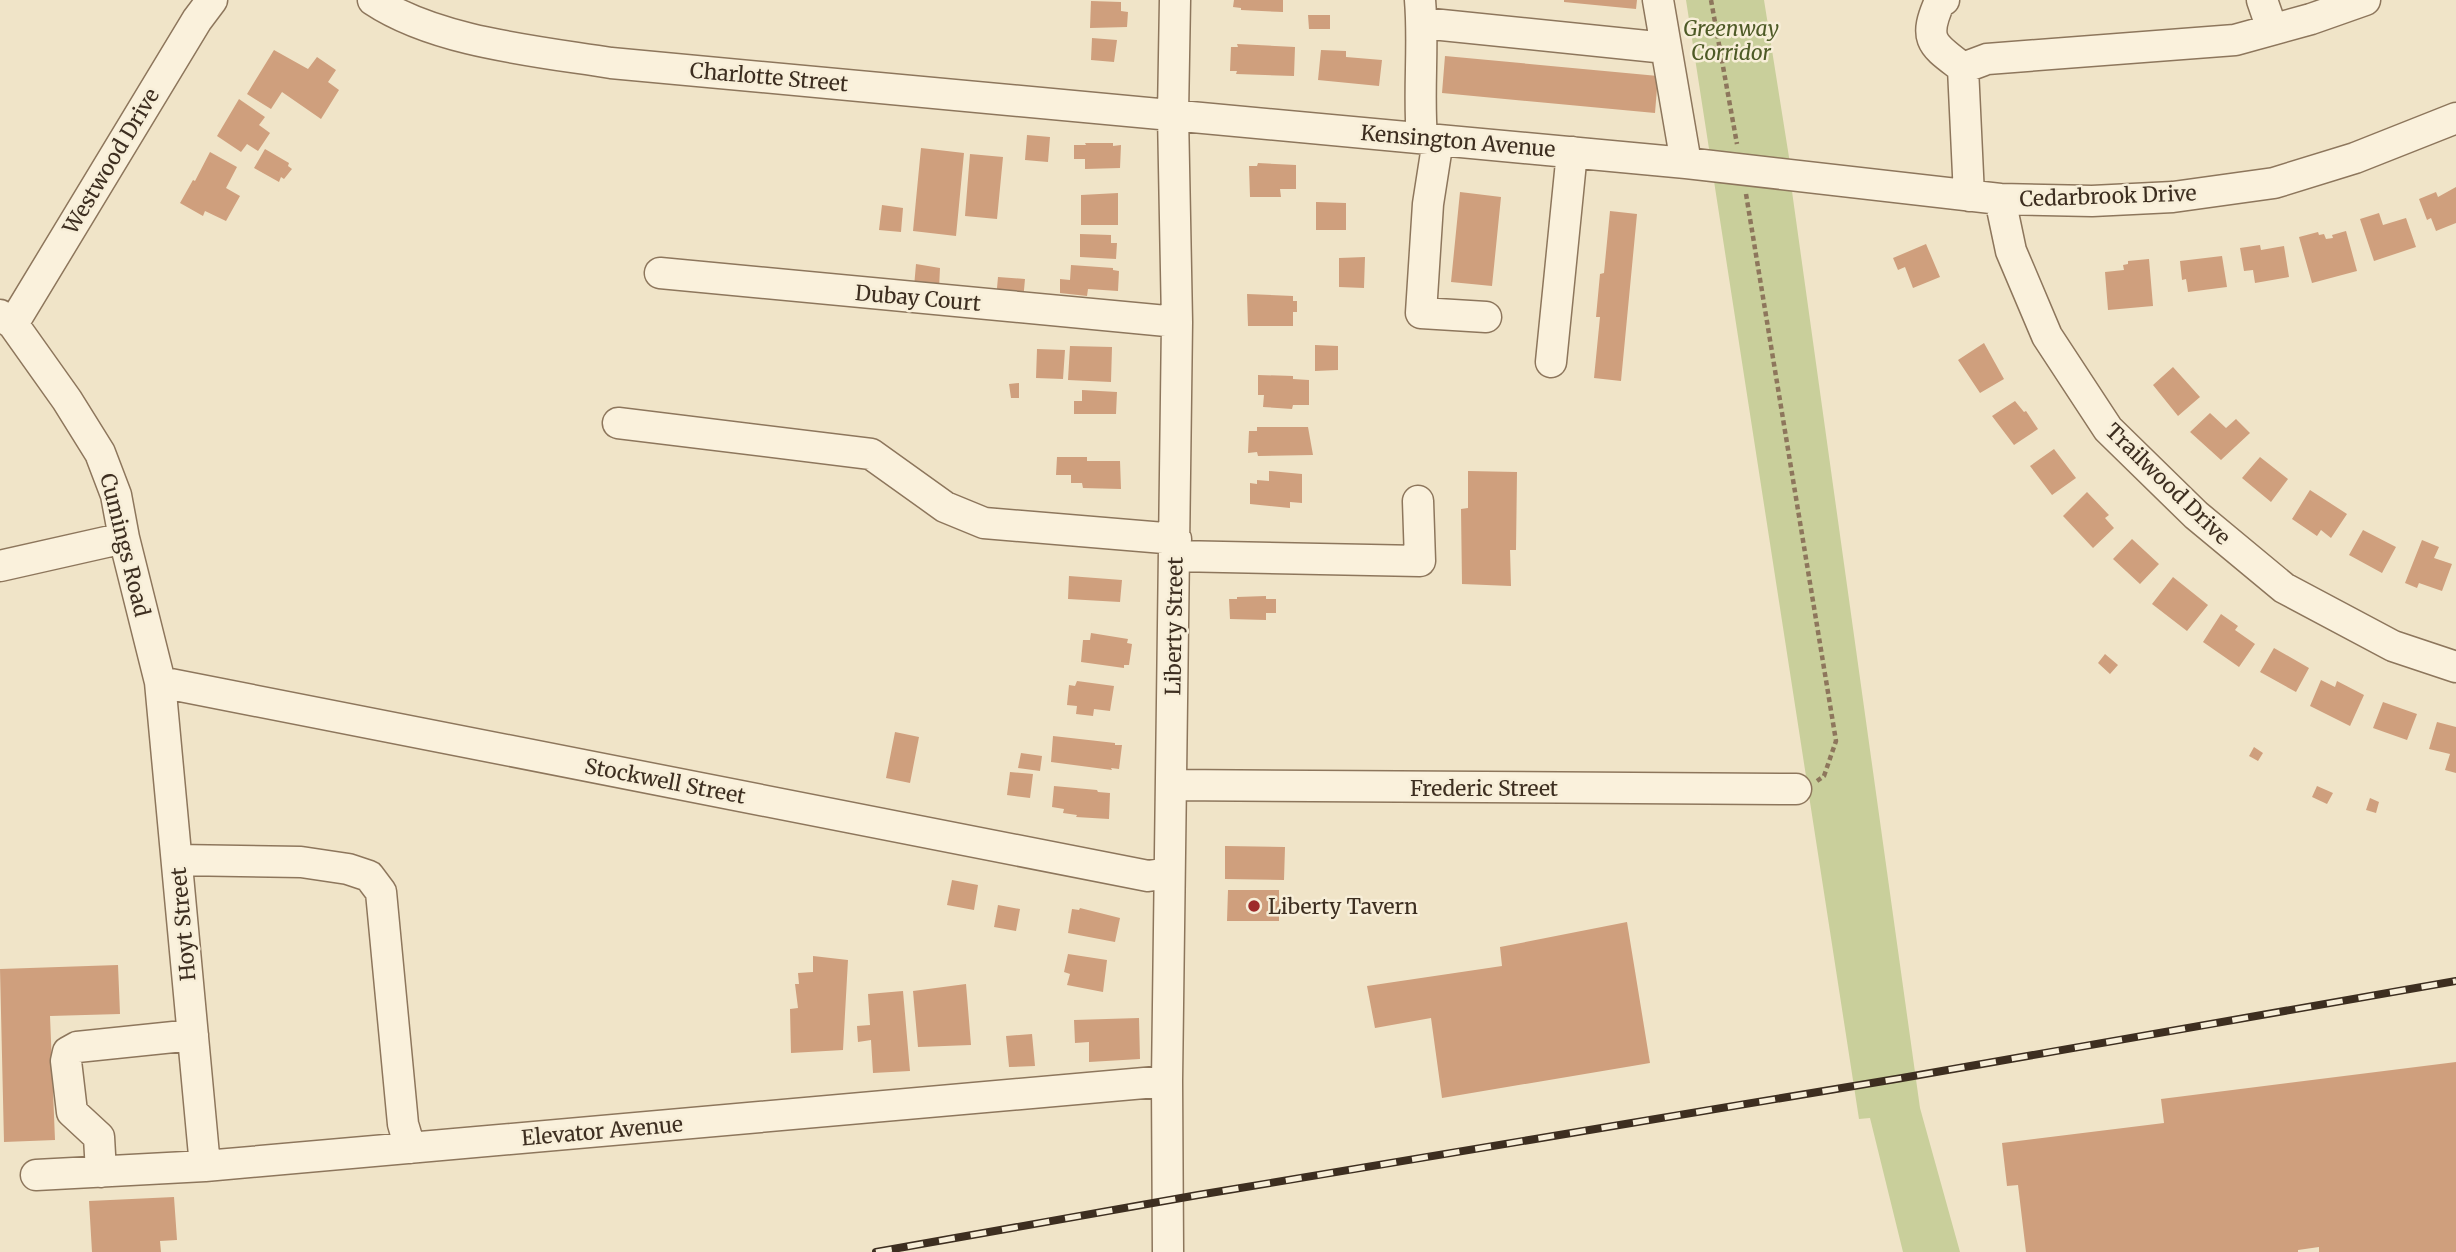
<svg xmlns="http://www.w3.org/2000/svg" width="2456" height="1252" viewBox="0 0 2456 1252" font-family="Merriweather,serif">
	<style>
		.green { fill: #c9cf9b }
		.building { fill: #cf9f7d }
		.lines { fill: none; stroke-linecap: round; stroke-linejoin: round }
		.minor-casing { stroke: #8d765c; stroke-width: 33 }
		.path { stroke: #8d765c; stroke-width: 4.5; stroke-dasharray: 5 3.5; stroke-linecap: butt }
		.minor { stroke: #faf1dc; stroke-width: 30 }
		.rail-casing { stroke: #3d2e20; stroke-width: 8 }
		.rail { stroke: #f7eed8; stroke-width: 5; stroke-dasharray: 16; stroke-linecap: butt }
		.poi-dot { fill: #9e2a2b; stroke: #f7eed8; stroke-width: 2.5 }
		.labels { text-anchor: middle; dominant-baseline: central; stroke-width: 5; stroke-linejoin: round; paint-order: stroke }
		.park-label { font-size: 21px; font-style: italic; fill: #4d5a26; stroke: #f7eed8 }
		.street-label { font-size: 21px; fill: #3d2e20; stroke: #f7eed8 }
		.poi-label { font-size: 21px; fill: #3d2e20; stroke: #f7eed8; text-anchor: start }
	</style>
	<rect width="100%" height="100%" fill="#f0e4c8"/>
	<path class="green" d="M1686 0H1764L1792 176 1790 177 1920 1108 1960 1252H1903L1870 1118 1859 1119Z"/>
	<path class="building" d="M1234 0H1283V12L1241 10V8L1233 7Z
		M1564 0H1637L1636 9 1564 2Z
		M1091 1 1121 2V11L1128 12 1127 27 1090 28Z
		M1308 15H1330V29H1309Z
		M1092 38 1117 40 1114 62 1091 60Z
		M1237 44 1295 47 1294 76 1236 74 1237 71H1230L1231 47H1238Z
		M274 50 308 69 317 57 336 70 328 82 339 90 321 119 282 92 271 109 247 94Z
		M1321 50 1346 51V57L1382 60 1379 86 1318 80Z
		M1445 56 1658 76 1655 113 1442 93Z
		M239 99 265 117 259 125 270 133 258 151 247 144 241 152 217 136Z
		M1027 135 1050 137 1048 162 1025 160Z
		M1085 143H1113V146L1121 145 1120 168 1085 169V159H1074V145H1086Z
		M921 148 964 153 956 236 913 231Z
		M265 149 289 163 288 166 292 169 284 179 281 177 279 182 254 168Z
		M210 152 237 167 226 188 240 196 226 221 205 211 203 216 180 203 193 180 195 181Z
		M970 154 1003 157 997 219 965 216Z
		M1258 163 1296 165V189H1280L1281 197H1250L1249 166H1257Z
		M2456 187V223L2436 231 2431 218 2427 220 2419 199 2436 192 2438 197Z
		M1460 192 1501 197 1492 286 1451 282Z
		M1118 193V225H1081V195Z
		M1316 202 1346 203V230H1316Z
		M882 205 903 208 901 232 879 230Z
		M1610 211 1637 214 1621 381 1594 378 1600 317H1596L1600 274 1604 273Z
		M2379 213 2383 225 2406 218 2416 247 2374 261 2360 219Z
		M2346 231 2357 271 2312 283 2299 237 2318 232 2319 235 2324 234 2326 239 2333 238 2332 235Z
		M1080 234 1111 235V243H1117L1116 259 1080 257Z
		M1926 244 1940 277 1913 288 1905 267 1898 270 1893 258Z
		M2260 245 2261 250 2284 246 2289 277 2255 283 2253 270 2244 271 2240 248Z
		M2222 256 2227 287 2188 292 2186 279 2182 280 2180 261Z
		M1365 257 1364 288 1339 287V258Z
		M2149 259 2153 306 2108 310 2105 272 2124 270 2123 265 2128 264V261Z
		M916 264 940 268 939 289 914 287Z
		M1071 265 1113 268V270L1119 271 1118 291 1088 289 1087 296 1060 293V279L1070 280Z
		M998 277 1025 279 1023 301 996 299Z
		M1247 294 1293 296V301H1297V312H1293V326H1248Z
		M1984 343 2004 379 1980 393 1958 360Z
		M1315 345 1338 346V370L1315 371Z
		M1070 346 1112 347 1111 382 1068 380Z
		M1037 349 1065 350 1063 379 1036 378Z
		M2173 367 2200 397 2178 416 2153 385Z
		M1258 375 1293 376V379L1309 380V405H1293L1292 409 1263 407 1264 395H1258Z
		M1019 383V398H1011L1009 384Z
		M1082 390 1117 392 1116 414H1074V401H1082Z
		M2015 401 2024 412 2026 411 2038 429 2014 445 1992 416Z
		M2210 413 2226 428 2236 419 2250 433 2221 460 2190 432Z
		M1257 427H1308L1313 455 1258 456 1257 452 1248 453 1249 431H1257Z
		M2054 449 2076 478 2052 495 2030 466Z
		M1057 457H1087V461H1120L1121 489 1083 488 1082 483H1071V475H1056Z
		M2260 457 2288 479 2271 502 2242 478Z
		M1269 471 1302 474V503L1290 502V508L1250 504V483L1257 484V480L1269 481Z
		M1468 471 1517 472 1516 550H1510L1511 586 1462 584 1461 509 1468 508Z
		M2310 490 2347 514 2331 538 2321 530 2317 536 2292 519Z
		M2087 492 2109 515 2105 518 2114 528 2093 548 2063 516Z
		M2363 530 2396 547 2382 573 2349 555Z
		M2132 539 2159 564 2140 584 2113 559Z
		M2422 540 2439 547 2434 558 2452 564 2442 591 2419 583 2417 588 2405 583Z
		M1069 576 1122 580 1120 602 1068 599Z
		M2173 577 2208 605 2187 631 2152 604Z
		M1266 596V599H1276V613H1266V620L1230 619 1229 599H1237V597Z
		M2221 614 2238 626 2235 630 2255 644 2239 667 2203 642Z
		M1091 633 1128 639 1127 643 1132 644 1129 665H1124V668L1081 662 1083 640H1090Z
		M2274 648 2309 668 2296 692 2260 672Z
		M2105 654 2118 665 2110 674 2098 663Z
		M2321 680 2335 687 2337 681 2364 695 2350 726 2310 706Z
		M1077 681 1114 686 1110 711 1094 709 1093 716 1076 714 1077 706 1067 705 1069 685 1075 686Z
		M2383 702 2417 714 2407 740 2373 728Z
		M2437 722 2456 727V773L2445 770 2450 754 2429 749Z
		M895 732 919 737 910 783 886 778Z
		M1053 736 1115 743V745H1122L1119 769 1111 768 1112 770 1051 762Z
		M2254 747 2263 753 2258 761 2249 756Z
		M1021 753 1042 756 1040 771 1018 768Z
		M1010 772 1033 774 1030 798 1007 795Z
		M1054 786 1097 790 1098 792 1110 793 1109 819 1076 817 1077 815 1063 813 1064 809 1052 807Z
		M2317 786 2333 793 2327 804 2312 797Z
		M2370 798 2379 802 2376 813 2366 810Z
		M1225 846 1285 847 1284 880 1225 879Z
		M952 880 978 885 974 910 947 905Z
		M1228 890H1279V921H1227Z
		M998 905 1020 909 1016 931 994 927Z
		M1080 908 1120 918 1115 942 1068 933 1072 909 1079 910Z
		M1627 922 1650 1063 1442 1098 1431 1018 1375 1028 1367 986 1502 966 1500 947Z
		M1068 954 1107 960 1103 992 1067 985 1070 974 1064 972Z
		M813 956 848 960 843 1050 791 1053 790 1009 798 1008 795 984H799L798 973 813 972Z
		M118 965 120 1014 50 1016 55 1140 4 1142 0 969Z
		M966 984 971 1045 918 1047 913 991Z
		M903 991 910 1071 873 1073 871 1040 858 1042 857 1026 870 1025 868 994Z
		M1139 1018 1140 1059 1089 1062V1042L1075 1043 1074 1020Z
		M1032 1034 1035 1066 1009 1067 1006 1036Z
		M2456 1062V1252H2319V1247L2298 1250V1252H2026L2018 1185 2007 1186 2002 1143 2164 1123 2161 1099Z
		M174 1197 177 1240 160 1241 161 1252H92L89 1201Z"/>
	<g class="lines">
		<defs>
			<path id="minor" d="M373 0C436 42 536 51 611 63L1686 163 2000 199 2011 251 2047 336 2108 429 2196 515 2284 588 2393 646 2456 667
				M1420 0C1424 46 1418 92 1422 138
				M1658 0 1686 163
				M1944 0 1940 1C1922 41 1933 45 1963 68
				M2262 0 2272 29
				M1422 23 1666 48
				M1963 68 1987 59 2235 40 2311 19 2365 0
				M1963 68 1969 196
				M1438 140 1428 204 1421 313 1486 317
				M2000 199 2092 201 2173 197 2274 183 2355 158 2456 118
				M660 273 1177 322
				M0 315 13 324 67 400 100 453 116 495 124 538 160 682 205 1166
				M13 324 197 20 212 0
				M1551 362 1572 152
				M618 423 871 454 945 507 984 523 1176 539
				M1175 556 1420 561 1418 501
				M0 566 124 538
				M160 682 1148 876 1169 873
				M1171 785 1796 789
				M177 860 301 862 348 869 369 876 381 892 403 1124 410 1148
				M101 1172 99 1137 72 1112 66 1061 68 1052 77 1047 193 1035
				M36 1175 205 1166 1167 1081
				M1168 1252 1167 1081 1177 322 1173 114 1175 0"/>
		</defs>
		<use href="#minor" class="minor-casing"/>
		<path class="path" d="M1711 0 1737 144
			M1746 194 1836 741 1824 776 1817 781"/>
		<use href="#minor" class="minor"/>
		<defs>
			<path id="rail" d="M876 1252 1198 1195 1902 1078 2456 981"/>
		</defs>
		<use href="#rail" class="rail-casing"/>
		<use href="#rail" class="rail"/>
	</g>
	<circle class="poi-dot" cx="1254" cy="906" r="7"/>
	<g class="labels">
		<g class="park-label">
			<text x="1731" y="28">Greenway<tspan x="1731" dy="24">Corridor</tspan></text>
		</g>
		<g class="street-label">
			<text transform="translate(769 77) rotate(5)">Charlotte Street</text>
			<text transform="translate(1458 141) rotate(5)">Kensington Avenue</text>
			<text transform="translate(111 161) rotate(-59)">Westwood Drive</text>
			<text transform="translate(2108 196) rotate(-2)">Cedarbrook Drive</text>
			<text transform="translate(918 298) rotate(5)">Dubay Court</text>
			<text transform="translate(2168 484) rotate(44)">Trailwood Drive</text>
			<text transform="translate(125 545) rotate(76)">Cumings Road</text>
			<text transform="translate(1174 626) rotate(-89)">Liberty Street</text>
			<text transform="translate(665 781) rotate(11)">Stockwell Street</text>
			<text x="1484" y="788">Frederic Street</text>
			<text transform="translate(183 924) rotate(-95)">Hoyt Street</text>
			<text transform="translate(602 1131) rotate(-5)">Elevator Avenue</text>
		</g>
		<g class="poi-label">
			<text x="1268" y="906">Liberty Tavern</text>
		</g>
	</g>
</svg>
